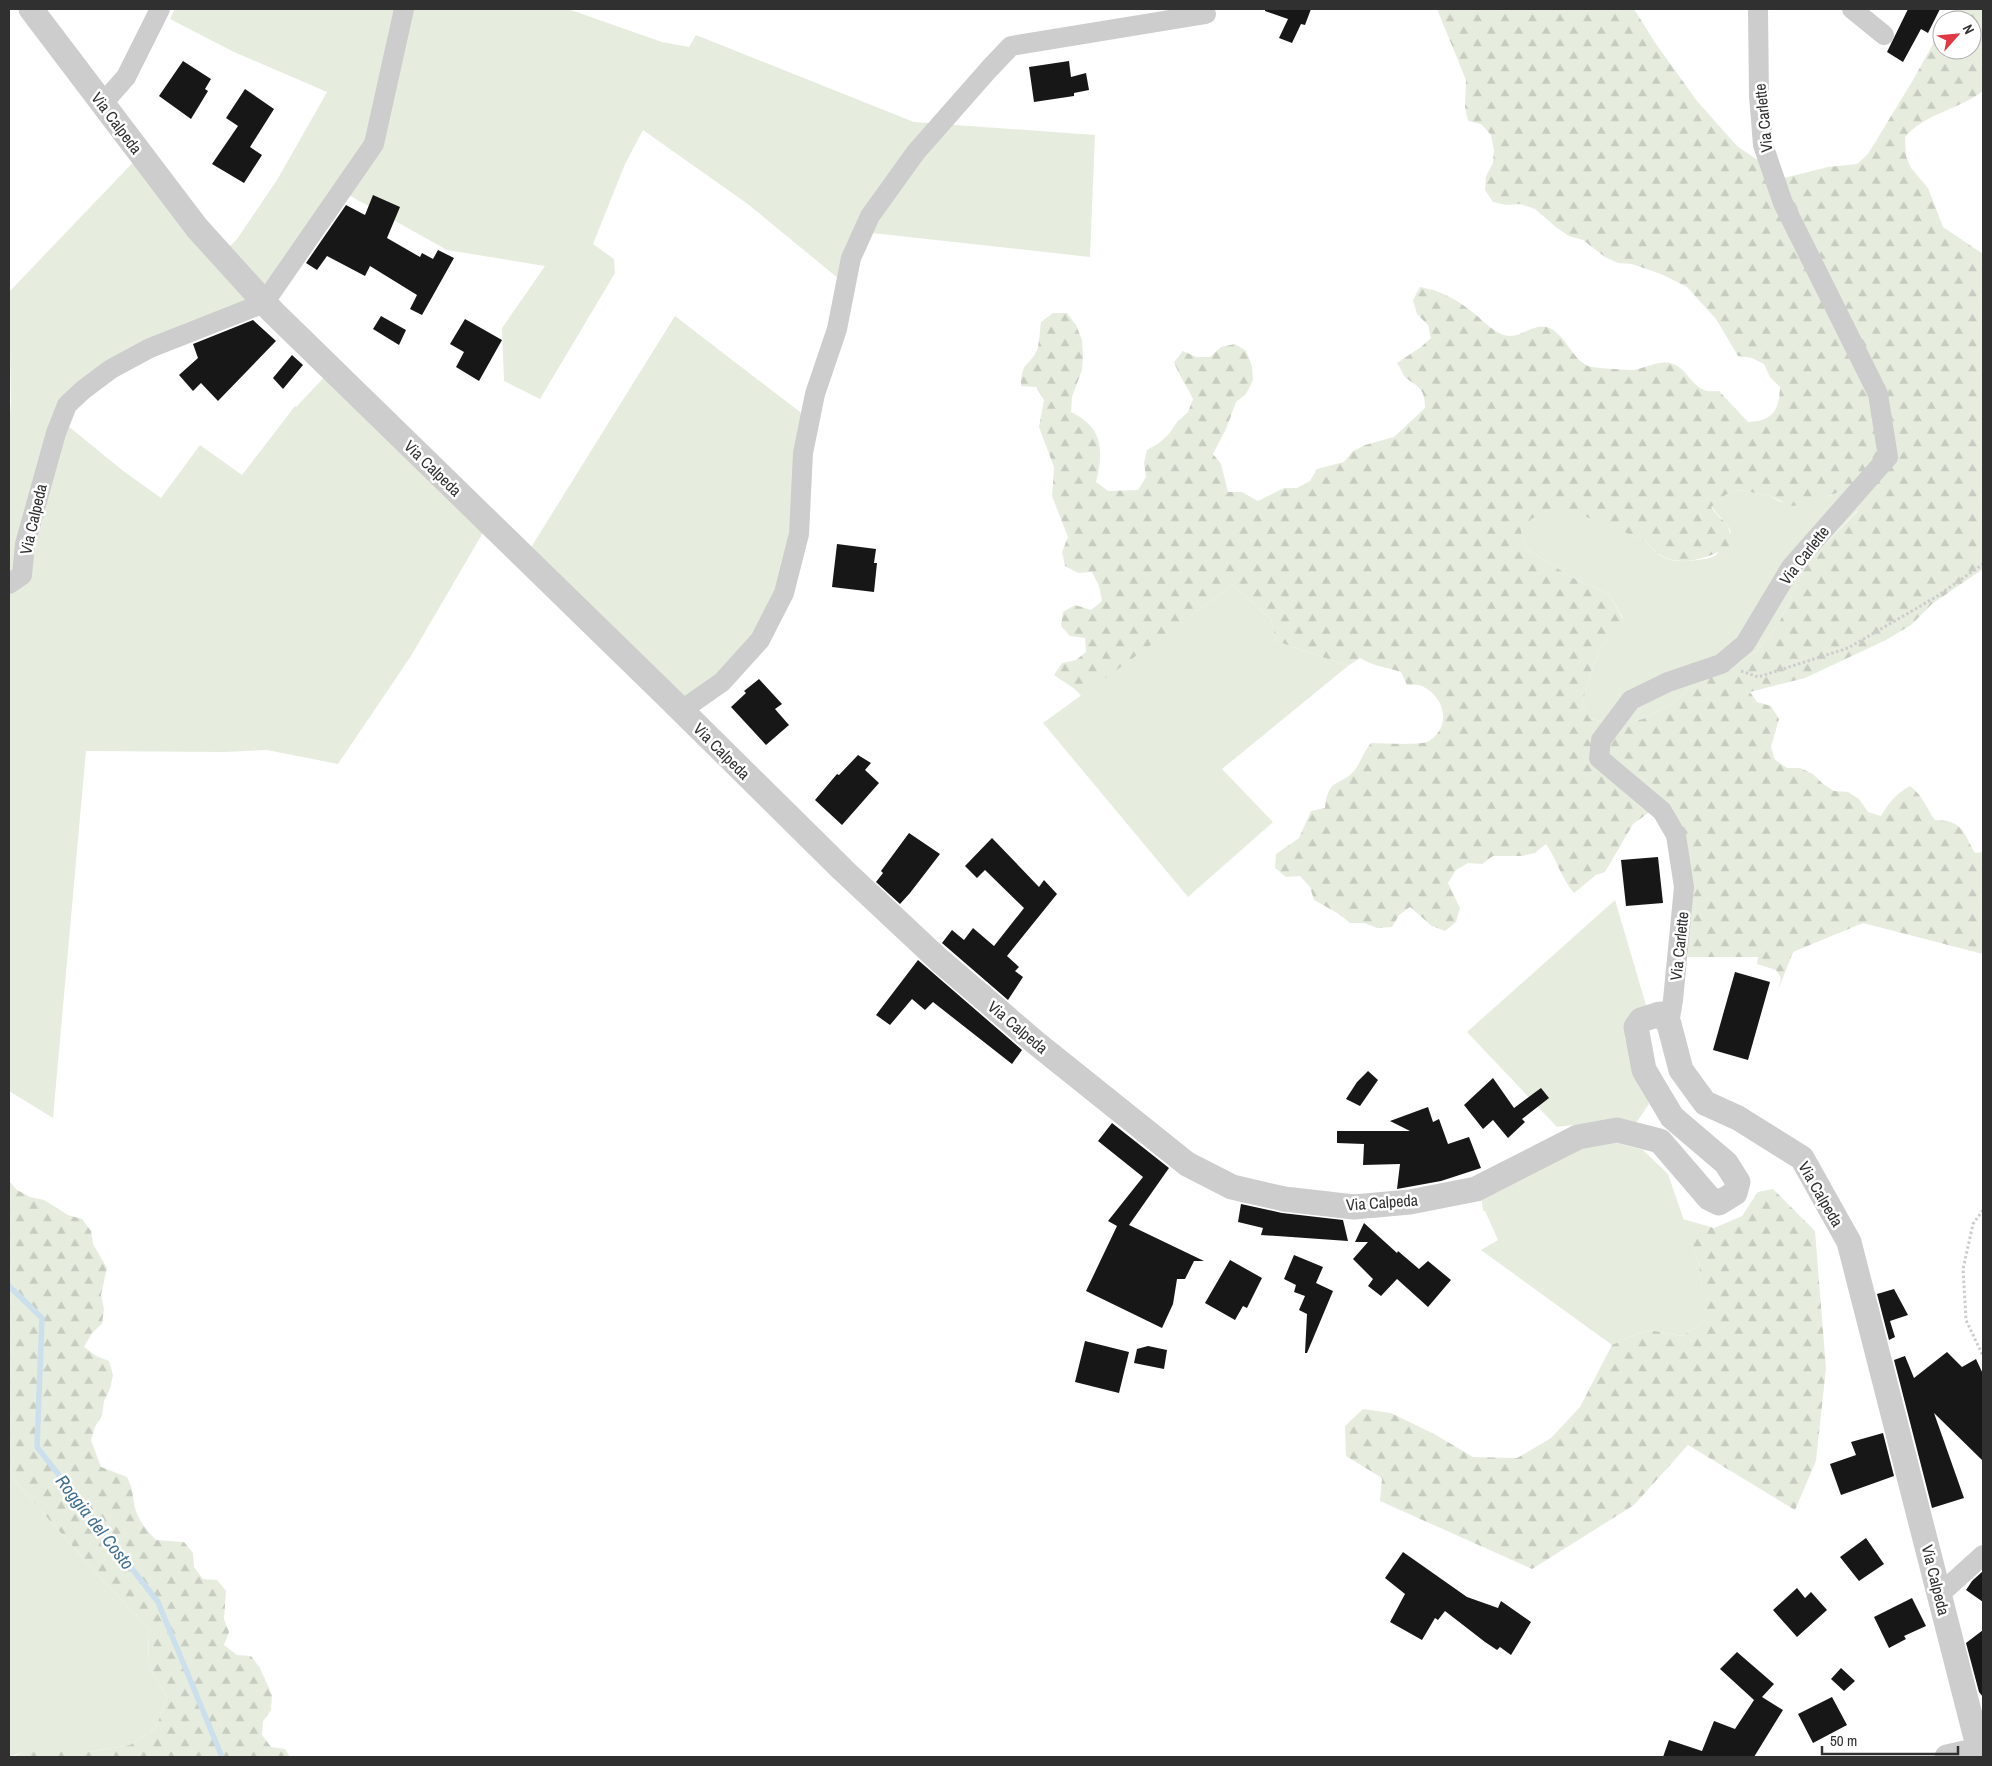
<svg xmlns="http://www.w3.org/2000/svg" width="1992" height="1766" viewBox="0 0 1992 1766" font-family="'Archivo Narrow',sans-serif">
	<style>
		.grass { fill: #e6eddf }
		.forest { fill: url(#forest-firs); fill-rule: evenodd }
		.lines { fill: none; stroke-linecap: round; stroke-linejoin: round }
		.stream { stroke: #ccdfec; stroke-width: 5.5 }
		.building { fill: #171717 }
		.path { stroke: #cdcdcd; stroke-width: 3; stroke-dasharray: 2.5 2.5; stroke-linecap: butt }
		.minor { stroke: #cdcdcd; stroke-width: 20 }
		.tertiary { stroke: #cdcdcd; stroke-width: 25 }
		.labels { text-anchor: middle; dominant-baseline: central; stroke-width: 5; stroke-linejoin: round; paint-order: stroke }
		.street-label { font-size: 16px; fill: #303030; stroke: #fff }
		.water-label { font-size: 18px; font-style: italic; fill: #407091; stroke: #fff }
	</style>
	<defs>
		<pattern id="forest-firs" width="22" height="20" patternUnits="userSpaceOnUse" patternTransform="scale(1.25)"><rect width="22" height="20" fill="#e6eddf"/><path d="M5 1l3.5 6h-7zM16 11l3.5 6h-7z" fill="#c6ccc0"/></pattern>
	</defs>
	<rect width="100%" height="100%" fill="#fff"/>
	<path class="grass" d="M175 9H568L662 42 689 47 696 35 914 122 1095 135 1090 257 863 232 845 284 749 205 643 130 625 164 593 244 614 259 615 273 540 399 504 381 502 328 545 266 447 250 345 193 264 302 178 340 86 393 67 425 122 470 161 498 200 445 242 475 295 406 296 407 333 368 488 524 411 656 338 764 267 750 224 752 86 751 53 1118 9 1091V426L11 403 9 292 141 154 228 248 237 239 277 180 327 92 234 52 170 19Z
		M675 316 809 419 800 533 759 639 680 712 525 557Z
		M1740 490 1770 496 1781 502 1830 496 1842 491 1858 498 1857 511 1807 562 1779 623 1757 651 1741 661 1690 685 1678 700 1643 719 1619 724 1590 719 1582 704 1591 672 1600 649 1623 618 1609 594 1571 577 1526 548 1521 531 1531 518 1548 510 1567 508 1646 541C1659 561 1675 563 1697 560 1702 559 1711 559 1716 555 1722 549 1726 539 1731 532 1726 521 1718 516 1711 506L1725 495Z
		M1233 585 1271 619 1276 641 1348 666 1222 769 1273 822 1188 897 1043 723Z
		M1615 900 1649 1015 1625 1038 1649 1104 1636 1123 1616 1120 1557 1127 1467 1032Z
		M1584 1142H1613L1643 1150 1668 1174 1699 1264 1706 1317V1321L1682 1336 1649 1330 1629 1337 1612 1345 1481 1250 1498 1240 1485 1211H1483L1480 1187Z
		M9 1474 104 1582 148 1627 149 1666 167 1697 156 1728 130 1745 88 1752H23L9 1757Z"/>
	<path class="forest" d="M1437 9H1634L1656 44 1697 101 1737 146 1784 178 1828 167 1857 164 1868 154 1913 80 1942 28V50H1972V20H1947L1953 9H1983V91C1960 109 1924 114 1905 137L1906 156 1911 168 1928 188 1943 227 1983 254V569L1932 604 1911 625 1886 640 1805 678 1750 692 1757 702 1771 706 1779 719 1771 747 1775 760 1787 768H1800L1813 774 1823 784 1834 791 1848 792 1859 799 1868 812 1881 816C1889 802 1896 794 1910 786 1924 797 1925 806 1935 820 1964 821 1962 831 1975 853L1983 852V954L1863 923 1793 952 1778 990 1781 978 1776 970 1757 964 1758 957H1688L1686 917 1688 858 1651 811 1633 824 1605 872 1596 875 1574 893C1561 878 1557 860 1546 844L1535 853 1522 856H1493L1482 864 1468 863 1456 870 1448 883 1460 908 1456 922 1445 931 1432 926 1410 907 1399 915 1392 927 1377 928 1364 923H1350L1339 914 1314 900 1310 887 1300 876 1286 877 1275 868 1276 854 1299 838 1311 811 1325 808C1328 774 1343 788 1357 767 1362 758 1364 752 1371 743 1383 743 1421 746 1429 741 1452 726 1445 697 1422 686 1418 684 1411 685 1407 685L1401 672C1386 667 1373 666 1360 658L1348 666 1276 641 1271 619 1233 585 1081 696C1075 687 1063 682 1054 675L1062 663 1076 660 1086 652 1085 638 1070 636 1061 626 1063 612 1075 605 1091 610 1102 601 1099 586 1092 572 1078 573 1065 566 1062 552 1068 537 1052 496 1054 467 1039 427 1044 400 1036 387 1021 386C1021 361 1029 367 1037 350 1039 347 1040 329 1041 322L1053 313H1067L1076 325 1082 340 1083 355 1082 370 1072 397 1071 412C1103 427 1104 451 1096 482L1108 491 1138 490 1146 477 1144 463 1147 450 1159 443 1169 434 1177 422 1188 412 1193 399C1187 386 1179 376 1174 362L1183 351 1196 357H1210L1221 347 1235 344 1246 351 1252 366 1253 380 1246 394 1236 402 1226 429 1213 454 1221 464 1228 492H1242L1258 501 1284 488H1297L1310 481 1317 469 1344 462 1353 451 1365 445 1394 437 1425 408C1425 388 1419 388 1405 377 1402 373 1400 367 1397 363L1421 347 1431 338 1428 325 1417 314 1413 300 1420 287C1439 290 1456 299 1471 311 1482 319 1491 331 1504 335 1521 340 1531 323 1547 327 1565 333 1571 358 1588 366 1591 368 1628 370 1633 370 1646 368 1660 359 1673 364 1687 369 1690 384 1704 390 1708 392 1715 391 1719 391L1748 422C1773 421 1779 411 1780 387L1770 377 1764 364 1752 358 1738 356 1716 319 1687 287 1661 274 1632 264 1618 263 1605 257 1583 240 1569 236 1557 228 1535 209 1520 204 1506 205 1493 202 1485 190 1486 176 1493 163 1494 150 1491 135 1481 124 1468 121 1465 107 1466 80ZM1740 490 1770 496 1792 506 1807 504 1842 491 1858 498 1857 512 1807 562 1779 623 1757 651 1741 661 1690 685 1678 700 1643 719 1619 724 1590 719 1582 704 1591 672 1600 649 1623 619 1609 594 1571 577 1526 548 1521 531 1531 519 1548 510 1567 509 1646 541C1666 572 1704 562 1731 545 1730 519 1724 525 1711 507L1725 495Z
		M9 1181 17 1190 30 1197 44 1200 68 1215 82 1219 91 1231 93 1244 107 1268 101 1295 104 1309 102 1324 92 1333 84 1347 96 1356 109 1361 113 1375 110 1389 104 1401 102 1415 95 1427 91 1440 101 1467 127 1477C133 1489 132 1490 134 1503 136 1517 146 1530 156 1540L184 1542 193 1553 194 1567 203 1579 217 1580 226 1591 224 1619 229 1632 224 1645 237 1655 251 1656 260 1668 272 1695 271 1710 263 1721 262 1735 271 1747 285 1749 290 1757H12L23 1752H88L130 1745 156 1728 167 1697 149 1666 148 1627 104 1582 9 1474Z
		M1773 1189 1815 1231 1826 1368 1816 1461 1795 1510 1688 1445 1634 1505 1532 1569 1380 1501 1382 1478 1346 1456 1345 1426 1363 1409 1391 1413 1436 1435 1473 1457 1517 1458 1551 1438 1580 1407 1612 1345 1629 1337 1649 1330 1682 1336 1706 1321 1699 1264 1683 1219 1714 1228 1742 1216 1758 1192Z"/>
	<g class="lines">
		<path class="stream" d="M9 1286 42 1318 37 1447 158 1602 222 1757"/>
	</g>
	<path class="building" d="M1265 9H1311L1305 25 1301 24 1292 43 1279 38 1288 19 1265 11Z
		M1908 9H1940L1928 33 1921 29 1903 62 1887 52Z
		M183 61 211 79 205 89 208 91 191 119 159 96Z
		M1069 61 1071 77 1086 73 1089 90 1074 93V96L1034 102 1029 67Z
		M245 89 274 109 250 147 262 155 244 183 212 164 238 126 226 118Z
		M373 195 400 207 387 238 420 257 422 253 433 259 438 250 454 258 422 315 410 309 417 295 370 266 365 276 327 256 317 270 306 263 346 205 365 215Z
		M381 316 406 330 399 345 373 329Z
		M465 319 502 340 479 381 456 367 464 352 450 344Z
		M253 320 276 341 218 401 201 383 193 391 179 375 198 358 193 344Z
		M292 355 303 365 283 389 273 378Z
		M837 544 876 549 874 563H877L874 592 832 587Z
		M759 679 782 704 775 709 789 725 766 745 731 707 746 693 744 691Z
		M858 755 871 763 865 770 879 783 842 825 815 800 837 774 839 775Z
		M909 833 940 854 910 893 900 904 876 882 883 873 881 871Z
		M992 838 1039 887 1044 880 1057 894 1007 956 1019 967 1015 971 1023 977 1008 1000 942 943 952 930 964 940 973 928 994 946 1024 908 985 870 977 878 965 866Z
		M1658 857 1663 903 1626 906 1621 860Z
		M918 960 1022 1050 1012 1064 933 1002 925 1010 912 999 890 1025 876 1015Z
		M1735 972 1770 982 1748 1060 1713 1050Z
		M1368 1071 1378 1080 1360 1106 1346 1099 1357 1082Z
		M1493 1078 1514 1108 1541 1088 1549 1098 1522 1119 1525 1122 1508 1138 1493 1120 1483 1129 1464 1105Z
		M1428 1107 1433 1122 1439 1119 1448 1144 1469 1137 1481 1168 1441 1181 1397 1189 1400 1164 1363 1165 1364 1144 1337 1143V1131H1410L1390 1121Z
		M1112 1123 1169 1168 1129 1225 1204 1261H1194L1185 1279H1177L1173 1304 1162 1328 1086 1291 1117 1226 1108 1221 1143 1177 1098 1141Z
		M1241 1204 1282 1213 1343 1220 1348 1241 1261 1235 1263 1228 1238 1222Z
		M1364 1223 1397 1253 1398 1251 1419 1269 1428 1261 1451 1280 1428 1307 1397 1279 1381 1296 1368 1286 1373 1279 1353 1259 1368 1242H1355Z
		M1294 1255 1323 1267 1316 1283 1333 1291 1307 1353H1305L1307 1314 1299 1310 1305 1296 1294 1292 1296 1285 1284 1279Z
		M1230 1260 1262 1278 1247 1308 1243 1306 1235 1320 1205 1303Z
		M1894 1289 1908 1315 1890 1321 1895 1337 1889 1340 1877 1294Z
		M1085 1341 1129 1352 1119 1393 1075 1382Z
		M1148 1346 1167 1350 1164 1369 1134 1363 1137 1349Z
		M1947 1352 1962 1367 1976 1359 1983 1374V1461L1934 1413 1964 1498 1932 1508 1894 1360 1905 1356 1914 1378Z
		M1883 1433 1894 1476 1841 1495 1830 1464 1856 1455 1851 1442Z
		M1866 1538 1884 1564 1859 1581 1840 1557Z
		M1403 1552 1467 1597 1498 1608 1501 1601 1531 1622 1511 1655 1500 1647 1497 1650 1485 1642 1445 1611 1438 1620 1435 1618 1422 1640 1390 1622 1405 1594 1385 1578Z
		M1983 1571V1602L1966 1590 1972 1581Z
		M1797 1588 1805 1598 1811 1592 1827 1610 1797 1637 1773 1610Z
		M1912 1598 1926 1626 1904 1636 1906 1639 1889 1648 1874 1617Z
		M1983 1630V1697L1979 1692 1966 1643Z
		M1737 1652 1774 1684 1762 1697 1783 1710 1754 1757H1663L1669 1740 1702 1751 1714 1721 1735 1729 1754 1700 1720 1669Z
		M1841 1668 1855 1681 1844 1691 1831 1679Z
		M1832 1697 1847 1725 1813 1743 1798 1714Z"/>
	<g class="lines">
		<path class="path" d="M1741 671 1758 677 1848 648 1936 597 1983 564
			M1983 1210 1973 1224 1963 1269 1966 1320 1983 1356"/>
		<path class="minor" d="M1852 9 1884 35
			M103 103 126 77 160 9
			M9 584 22 575 25 544 56 433 67 405 83 390 111 369 150 348 264 303 374 144 404 9
			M682 710 722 682 760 640 784 593 799 534 803 453 815 394 837 329 851 258 870 216 916 152 990 68 1011 46 1206 14
			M1669 1024 1673 1000 1684 887 1676 835 1662 811 1599 758 1601 740 1631 700 1668 682 1721 664 1745 644 1791 567 1888 457 1878 394 1783 203 1763 145 1759 96 1758 9
			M1940 1594 1983 1555"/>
		<path class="tertiary" d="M31 9 197 228 273 312 667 696 843 870 938 959 1036 1043 1187 1164 1232 1187 1284 1199 1354 1207 1410 1202 1476 1189 1578 1137 1617 1130 1660 1141 1709 1198 1719 1203 1735 1193 1738 1182 1726 1163 1672 1117 1644 1070 1636 1027 1641 1020 1660 1014 1669 1024 1681 1070 1705 1103 1738 1118 1802 1158 1849 1242 1979 1750
			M1947 1757 1983 1749"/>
	</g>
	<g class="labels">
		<g class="street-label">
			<text transform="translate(1763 118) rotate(-96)">Via Carlette</text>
			<text transform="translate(117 123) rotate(53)">Via Calpeda</text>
			<text transform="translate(433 468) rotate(44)">Via Calpeda</text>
			<text transform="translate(33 519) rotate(-77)">Via Calpeda</text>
			<text transform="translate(1804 555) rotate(-52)">Via Carlette</text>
			<text transform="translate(722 751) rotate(45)">Via Calpeda</text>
			<text transform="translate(1679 946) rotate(-84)">Via Carlette</text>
			<text transform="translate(1018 1027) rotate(40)">Via Calpeda</text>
			<text transform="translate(1821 1194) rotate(60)">Via Calpeda</text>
			<text transform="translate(1382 1202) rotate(-4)">Via Calpeda</text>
			<text transform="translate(1936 1580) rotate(76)">Via Calpeda</text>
		</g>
		<g class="water-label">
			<text transform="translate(95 1522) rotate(52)">Roggia del Costo</text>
		</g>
	</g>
	<rect width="1992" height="1766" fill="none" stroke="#303030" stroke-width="20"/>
	<g transform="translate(1957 35) rotate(63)"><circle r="24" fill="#ffffff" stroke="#acacac"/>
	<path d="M0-4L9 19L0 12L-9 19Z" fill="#e13843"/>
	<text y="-8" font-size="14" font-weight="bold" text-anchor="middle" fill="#303030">N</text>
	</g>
	<path d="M1822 1746v8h136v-8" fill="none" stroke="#303030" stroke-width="2.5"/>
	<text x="1830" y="1746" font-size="15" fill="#303030" stroke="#ffffff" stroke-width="4" paint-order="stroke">50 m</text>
</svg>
